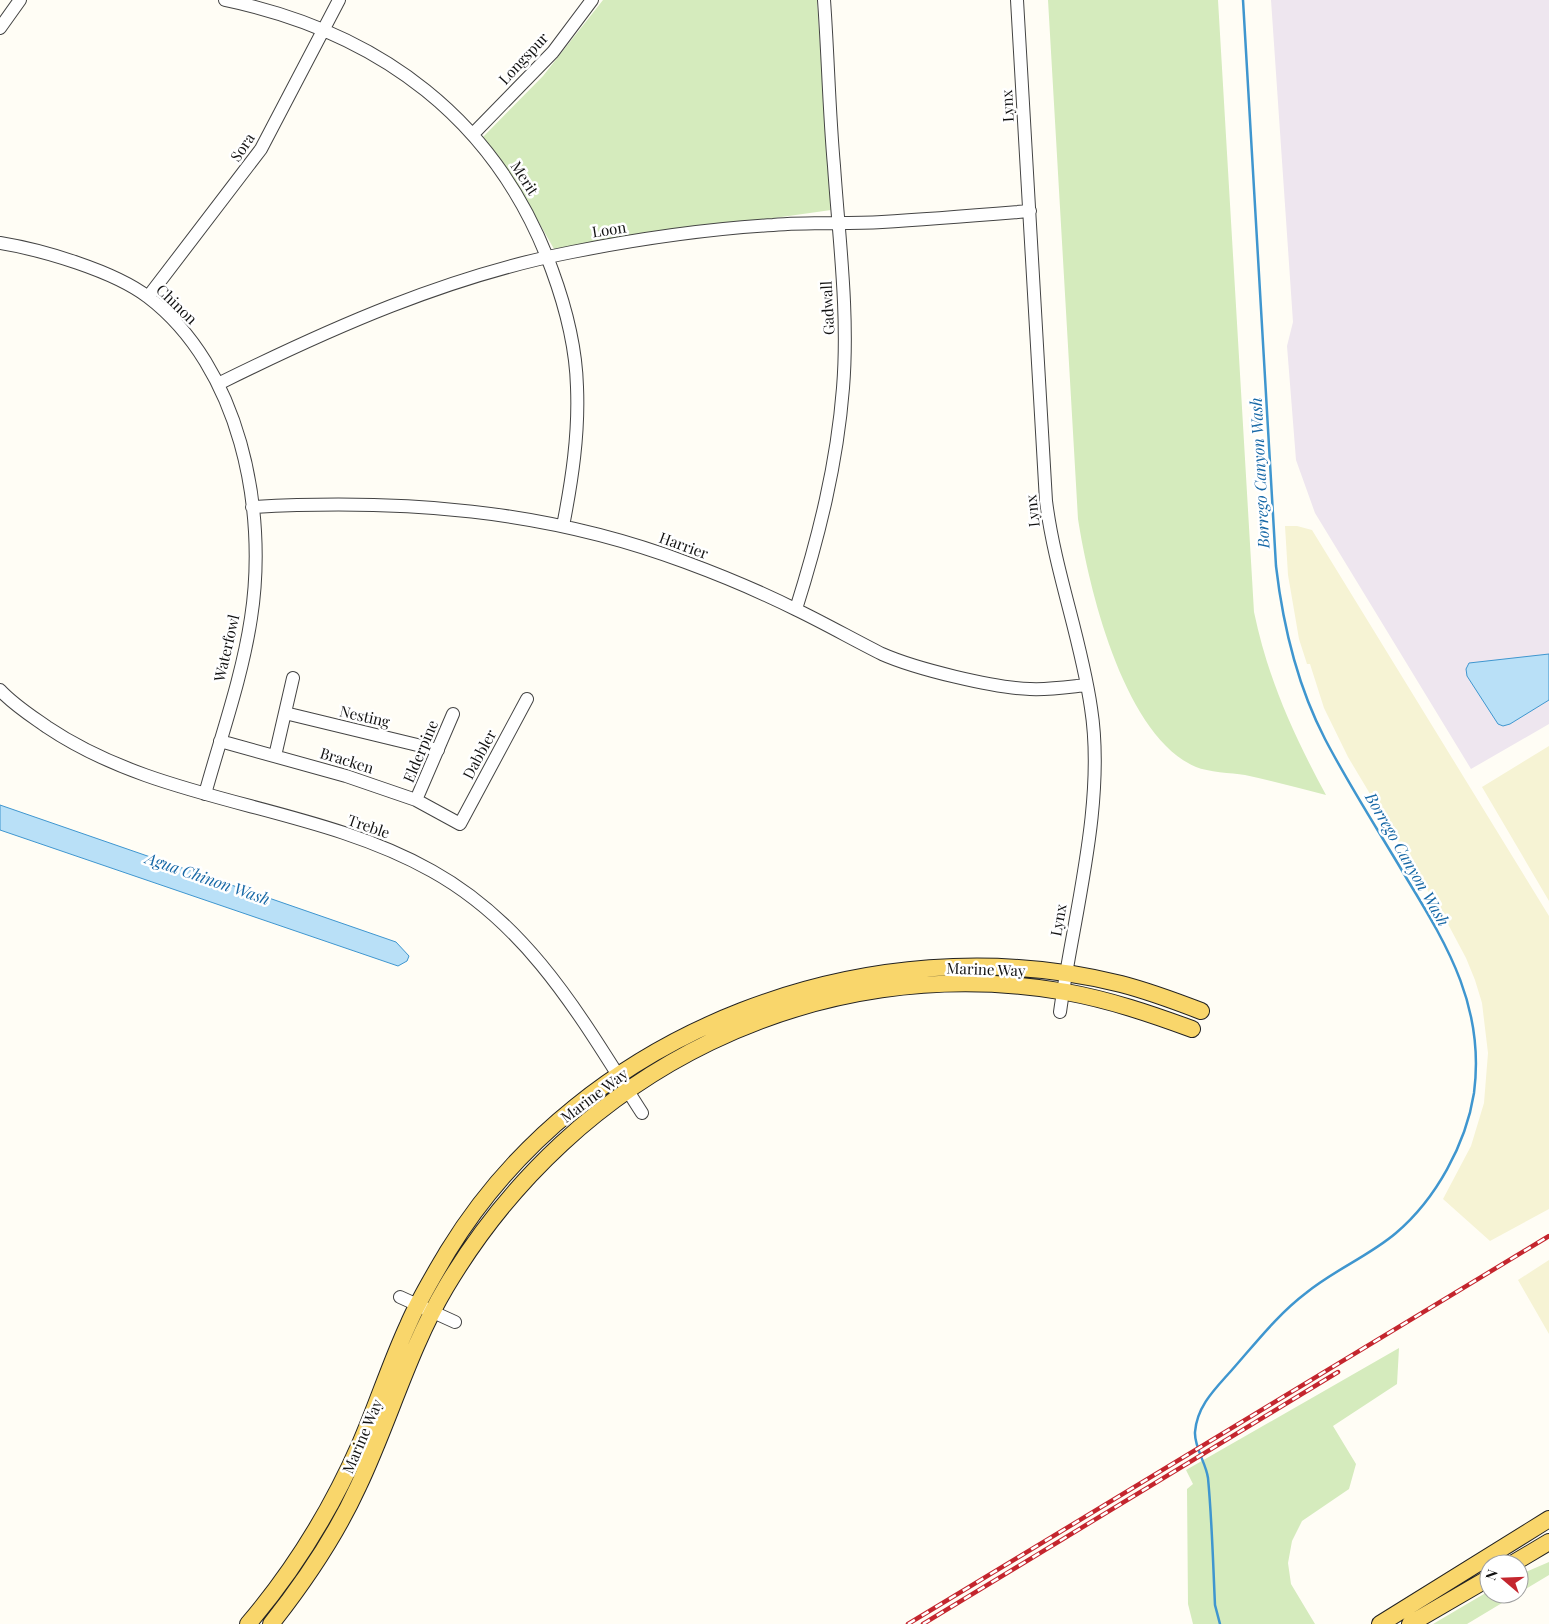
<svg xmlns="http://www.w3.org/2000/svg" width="1549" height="1624" viewBox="0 0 1549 1624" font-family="'Playfair Display',serif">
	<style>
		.industrial { fill: #eee6ef }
		.farmland { fill: #f6f3d4 }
		.green { fill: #d5ebbd }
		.water { fill: #b9e0f7; stroke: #3f96cf }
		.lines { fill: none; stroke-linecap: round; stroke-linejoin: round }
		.stream { stroke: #3f96cf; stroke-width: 2.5 }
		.minor-casing { stroke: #444; stroke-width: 14 }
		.major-casing { stroke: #222; stroke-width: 18 }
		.minor { stroke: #fff; stroke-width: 12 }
		.major { stroke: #f9d66b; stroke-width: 16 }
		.rail-casing { stroke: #c4262e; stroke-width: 4.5 }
		.rail { stroke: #fff; stroke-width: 2.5; stroke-dasharray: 8; stroke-linecap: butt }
		.labels { text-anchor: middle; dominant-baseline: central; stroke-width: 5; stroke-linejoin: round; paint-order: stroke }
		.street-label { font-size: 15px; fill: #111; stroke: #fff }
		.water-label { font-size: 16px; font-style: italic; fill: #1768a6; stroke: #fff }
	</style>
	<rect width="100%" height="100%" fill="#fffdf5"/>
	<path class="industrial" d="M1271 0H1549V724L1471 769 1315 513 1296 460 1287 346 1293 322Z"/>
	<path class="farmland" d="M1285 526H1297L1312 530 1549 916V1209L1490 1241 1443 1199 1471 1146 1484 1103 1488 1053 1482 1003 1475 980 1466 958 1449 926 1348 757 1324 708 1310 664H1307L1299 639 1288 575Z
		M1549 746V901L1482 787Z
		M1549 1260V1334L1518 1280Z"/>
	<path class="green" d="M603 0H817L831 210 554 249 517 184 483 137 543 76Z
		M1048 0H1218L1254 612C1268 679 1293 734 1326 795 1299 788 1272 781 1245 775 1231 773 1208 772 1196 767 1124 736 1089 589 1078 519Z
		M1399 1348 1397 1384 1333 1426 1356 1464 1349 1489 1302 1521 1292 1541 1288 1563 1291 1584 1315 1624H1193L1188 1604 1187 1489 1193 1484 1186 1470Z
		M1549 1562V1575L1519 1593V1575Z
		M1489 1591V1594H1517L1467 1624H1433Z"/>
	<path class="water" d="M1549 654V700L1510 724 1503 726 1498 724 1467 676 1466 669 1469 663Z
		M0 805 396 942 409 956 407 961 398 966 0 830Z"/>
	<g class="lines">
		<path class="stream" d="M1220 1624 1215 1605C1213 1563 1212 1520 1208 1478 1206 1463 1194 1447 1195 1432 1197 1406 1215 1389 1231 1371 1255 1344 1277 1315 1306 1293 1334 1270 1369 1256 1396 1233 1436 1199 1466 1144 1474 1093 1485 1009 1449 948 1407 879 1380 833 1350 787 1325 739 1297 685 1283 626 1276 566L1243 0"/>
		<defs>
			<path id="minor" d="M225 0C379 32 497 119 552 270 566 308 576 347 577 387 579 434 572 480 563 526
				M1017 0 1046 501C1055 572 1081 638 1091 708 1106 803 1073 917 1060 1012
				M0 28 20 0
				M473 134 553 52 592 0
				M0 243C43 250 114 271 148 297 240 367 268 509 251 618 242 678 221 736 205 794
				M148 297 261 149 339 0
				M218 384C331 328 448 276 572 252 638 239 706 229 773 225 809 222 846 224 882 222 932 219 981 215 1030 211
				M252 507C402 499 544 509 685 562 723 576 761 592 797 610 826 624 854 640 882 654 916 669 994 688 1030 689 1049 690 1068 687 1087 685
				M796 609C819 536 837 464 843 388 849 314 839 239 834 166 829 111 828 55 824 0
				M0 690C14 705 30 715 47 727 163 805 311 803 432 871 531 926 583 1021 642 1113
				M285 713 438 750
				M220 741 346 776 416 800 460 824 527 699
				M275 756 293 678
				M416 800 453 714
				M400 1297 455 1322"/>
			<path id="major" d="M1512 1564 1549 1542
				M248 1624C295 1569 331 1510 360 1444 377 1405 390 1364 408 1325 419 1299 434 1275 448 1251 584 1029 871 922 1121 984 1148 991 1175 1001 1201 1011
				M271 1624C305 1581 335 1537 358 1487 389 1422 409 1349 446 1287 575 1070 815 949 1066 992 1110 1000 1151 1014 1192 1029
				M1380 1624 1549 1519
				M1410 1624 1489 1578"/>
		</defs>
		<use href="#minor" class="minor-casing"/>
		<use href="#major" class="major-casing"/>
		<use href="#minor" class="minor"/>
		<use href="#major" class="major"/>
		<defs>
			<path id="rail" d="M908 1624 1549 1236
				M923 1624 1338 1372"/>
		</defs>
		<use href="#rail" class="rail-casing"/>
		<use href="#rail" class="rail"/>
	</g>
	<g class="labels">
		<g class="street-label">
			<text transform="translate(523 58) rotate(-47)">Longspur</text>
			<text transform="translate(1007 106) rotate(-93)">Lynx</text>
			<text transform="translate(242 147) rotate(-56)">Sora</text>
			<text transform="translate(525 178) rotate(57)">Merit</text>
			<text transform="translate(609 229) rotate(-9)">Loon</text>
			<text transform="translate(177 304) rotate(44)">Chinon</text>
			<text transform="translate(827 308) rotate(-93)">Gadwall</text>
			<text transform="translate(1032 511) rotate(-96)">Lynx</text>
			<text transform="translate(684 545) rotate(20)">Harrier</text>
			<text transform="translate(226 648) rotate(-77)">Waterfowl</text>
			<text transform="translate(365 716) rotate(13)">Nesting</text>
			<text transform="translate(420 751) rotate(-67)">Elderpine</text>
			<text transform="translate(479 754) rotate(-62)">Dabbler</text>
			<text transform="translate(347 760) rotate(17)">Bracken</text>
			<text transform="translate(369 826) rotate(19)">Treble</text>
			<text transform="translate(1058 920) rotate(-80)">Lynx</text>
			<text transform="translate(986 969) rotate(2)">Marine Way</text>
			<text transform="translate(594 1095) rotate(-37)">Marine Way</text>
			<text transform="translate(362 1436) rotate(-67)">Marine Way</text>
		</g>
		<g class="water-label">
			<text transform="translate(1259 473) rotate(-93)">Borrego Canyon Wash</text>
			<text transform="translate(1408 859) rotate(60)">Borrego Canyon Wash</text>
			<text transform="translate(208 878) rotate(19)">Agua Chinon Wash</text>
		</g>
	</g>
	<g transform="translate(1504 1579) rotate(289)"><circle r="24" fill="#ffffff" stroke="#a0a0a0"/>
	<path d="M0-4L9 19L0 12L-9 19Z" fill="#c4262e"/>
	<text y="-8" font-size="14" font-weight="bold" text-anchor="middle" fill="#111111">N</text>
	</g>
</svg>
